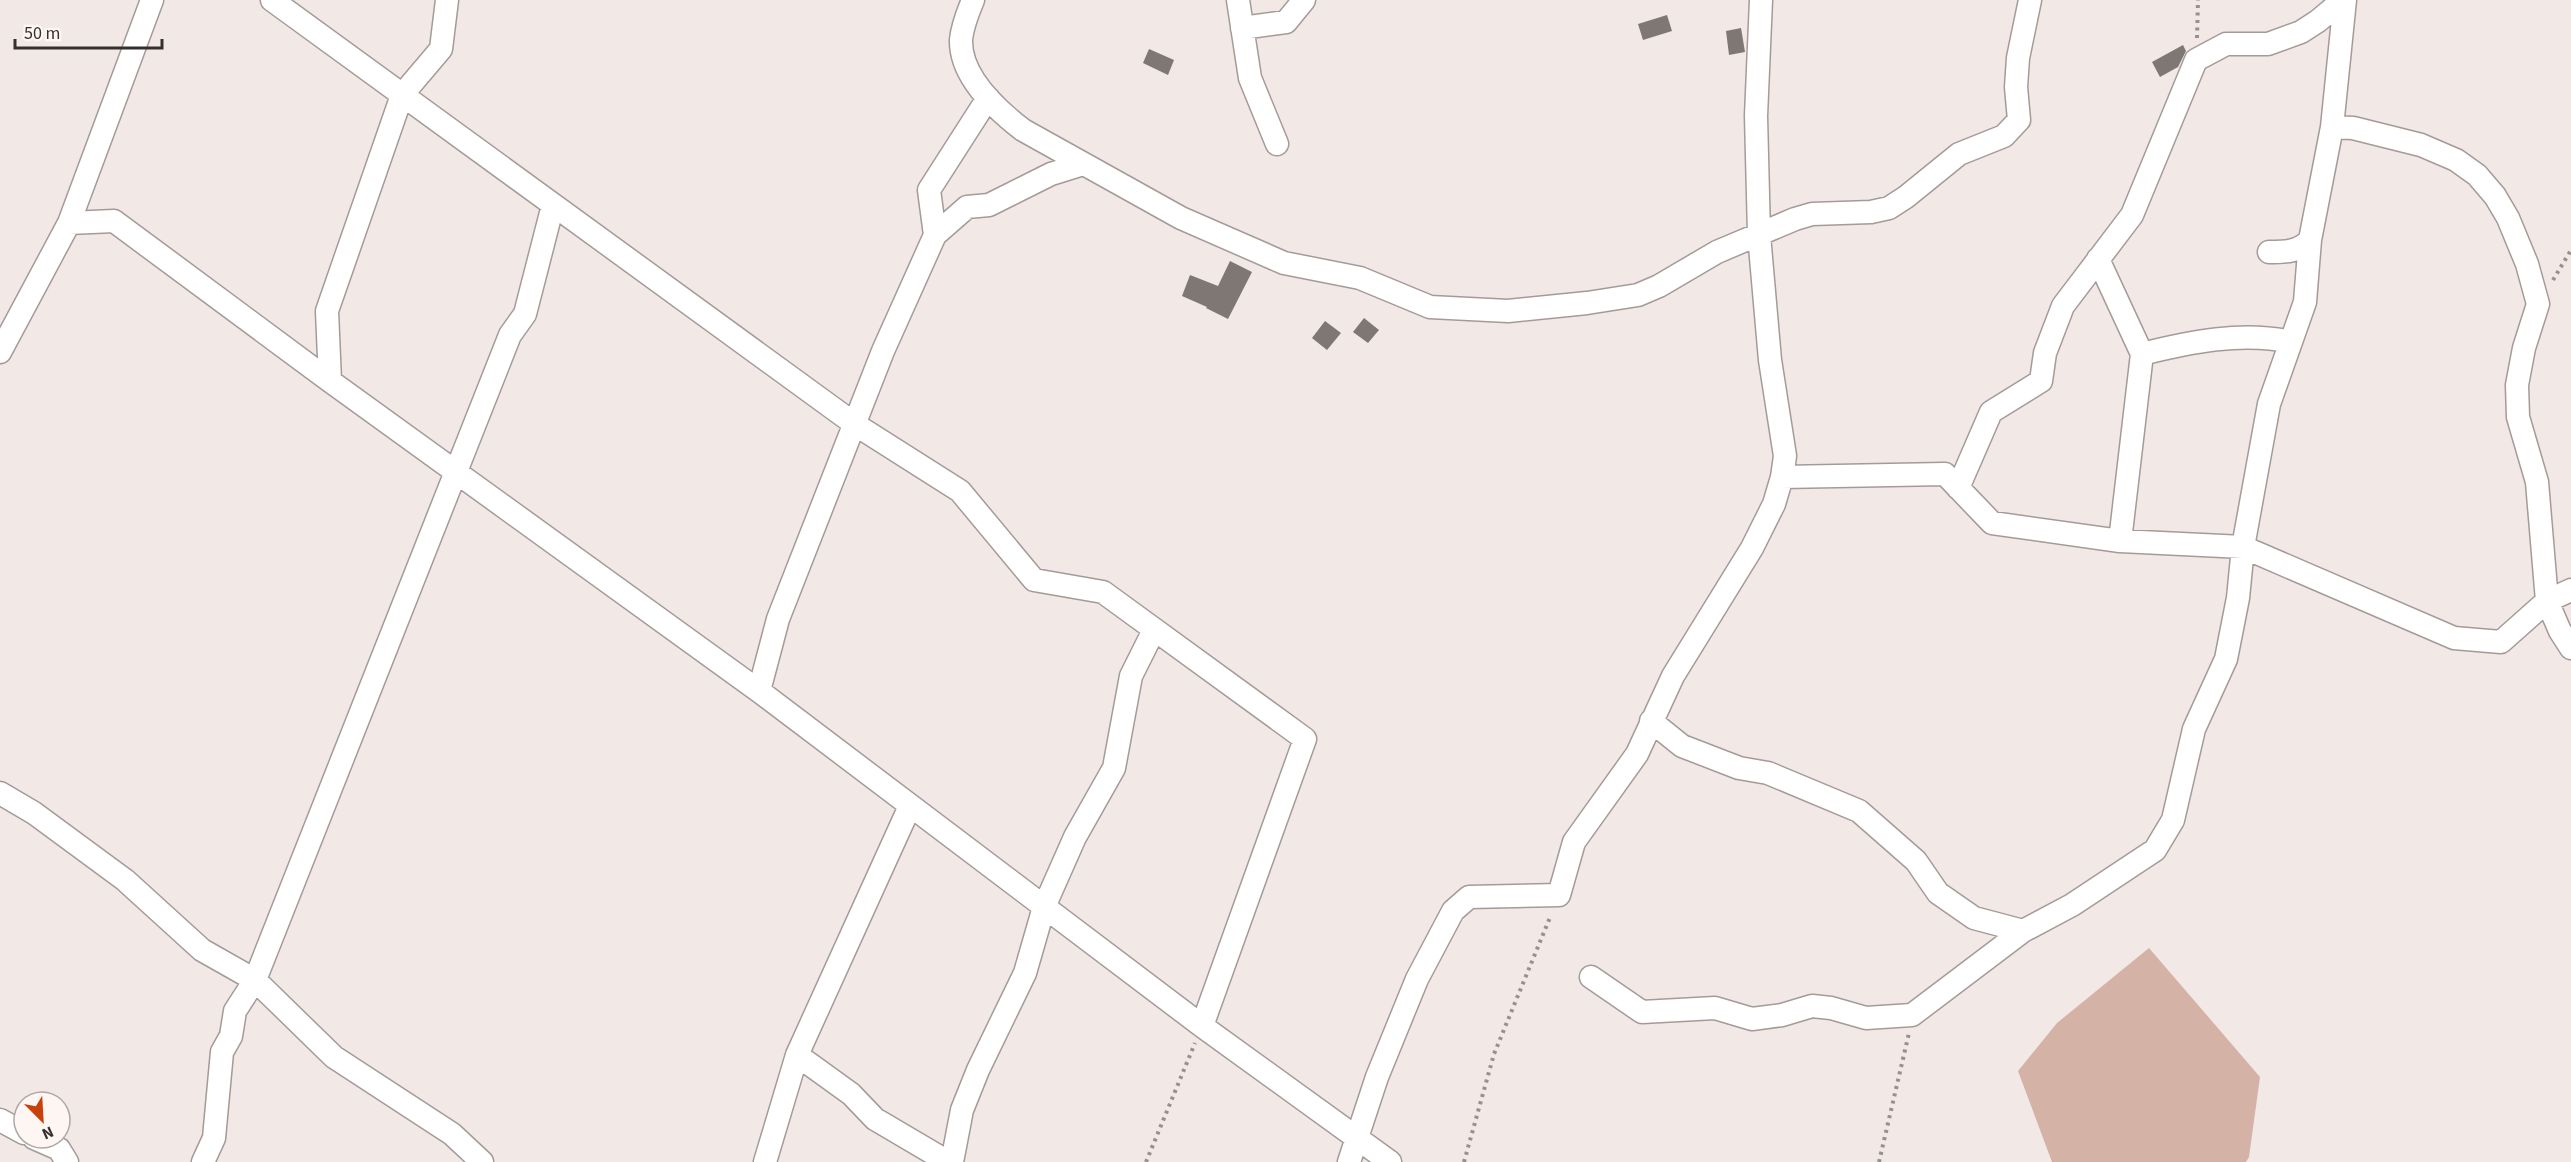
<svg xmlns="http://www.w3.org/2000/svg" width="2571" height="1162" viewBox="0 0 2571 1162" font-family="'Source Sans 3',sans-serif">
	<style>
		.green { fill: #d5b2a6 }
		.building { fill: #7f7774 }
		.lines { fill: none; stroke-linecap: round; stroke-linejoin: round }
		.street-casing { stroke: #a49b98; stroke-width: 25 }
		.path { stroke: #97908e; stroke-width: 4; stroke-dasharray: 3 4.5; stroke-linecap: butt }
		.street { stroke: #fff; stroke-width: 22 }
	</style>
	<rect width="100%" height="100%" fill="#f2e8e5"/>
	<path class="green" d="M2149 948 2260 1077 2249 1157 2246 1162H2052L2018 1071 2057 1023Z"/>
	<path class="building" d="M1667 15 1672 31 1643 40 1638 24Z
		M1741 28 1745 52 1729 55 1726 31Z
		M2183 45 2186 51 2178 67 2160 77 2152 62Z
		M1149 49 1174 60 1168 75 1143 63Z
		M1230 261 1252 272 1228 319 1206 308 1207 307 1182 296 1190 275 1218 286Z
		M1364 318 1379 330 1368 343 1353 332Z
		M1325 321 1341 333 1327 350 1312 338Z"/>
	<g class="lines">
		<defs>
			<path id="street" d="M272 0 856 425 960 491 1034 580 1103 592 1305 739 1202 1026
				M973 0C968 12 962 28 961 40 960 77 997 110 1023 130L1181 218 1284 263 1360 278 1430 307 1508 311 1587 303 1638 295 1659 286 1717 252 1795 219 1812 214 1871 212 1889 208 1906 197 1959 154 2004 136 2019 120 2016 87 2018 58 2030 0
				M1238 0 1250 78 1277 144
				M1242 28 1286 22 1304 0
				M2332 127 2353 128 2421 145 2456 160 2477 175 2495 196 2508 218 2527 264 2538 304 2524 348 2517 385 2518 417 2537 482 2547 601 2560 631 2571 648
				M69 223 114 221 330 381 759 691 1202 1026 1390 1162
				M935 235 929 190 988 98
				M2269 252C2286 252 2298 252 2310 240L2332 127 2345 0
				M2098 259 2142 354 2120 541
				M0 352 69 223 152 0
				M2142 354C2189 342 2243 331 2291 342
				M330 381 327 311 402 95 441 49 447 0
				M1782 477 1945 474 1992 523 2120 541 2243 547 2454 638 2501 642 2547 601 2571 590
				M1958 488 1991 412 2041 381 2045 353 2063 306 2132 215 2196 60 2226 44H2268L2301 32 2318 21 2343 0
				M759 691 778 619 883 351 935 235 967 207 989 205 1051 174 1083 164
				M1651 721 1682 746 1739 768 1768 773 1859 811 1916 861 1938 893 1974 918 2023 931
				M0 793 34 813 125 880 202 950 255 980 334 1057 452 1134 482 1162
				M1591 977 1642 1012 1715 1008 1752 1019 1782 1015 1812 1006 1831 1008 1866 1018 1912 1015 2023 931 2072 905 2155 850 2173 820 2194 729 2226 659 2238 598 2243 547 2269 404 2305 302 2310 240
				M797 1055 851 1094 875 1119 948 1162
				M0 1120 24 1133
				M34 1138 59 1149 67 1162
				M203 1162 214 1138 222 1052 231 1036 235 1011 255 980 510 335 525 314 553 205
				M765 1162 797 1055 910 806
				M952 1162 962 1110 978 1070 1025 973 1044 907 1075 837 1114 768 1131 676 1154 630
				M1349 1162 1377 1077 1417 979 1453 911 1469 897 1559 895 1574 842 1637 754 1673 676 1752 548 1774 504 1782 477 1785 456 1770 360 1759 235 1756 116 1761 0"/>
		</defs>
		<use href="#street" class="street-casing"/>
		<path class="path" d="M2197 38 2198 0
			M2553 280 2571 250
			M1146 1162 1195 1043
			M1464 1162 1494 1054 1551 915
			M1879 1162 1909 1033"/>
		<use href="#street" class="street"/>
	</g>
	<g transform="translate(42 1120) rotate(156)"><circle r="28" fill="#fef6f3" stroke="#ada7a5" stroke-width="1.5"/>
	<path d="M0-4.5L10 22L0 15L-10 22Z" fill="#c84109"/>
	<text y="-9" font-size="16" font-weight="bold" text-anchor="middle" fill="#34302f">N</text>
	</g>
	<path d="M15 39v9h147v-9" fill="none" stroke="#34302f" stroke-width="3"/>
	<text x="24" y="39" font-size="18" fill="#34302f" stroke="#fef6f3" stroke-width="4.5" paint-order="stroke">50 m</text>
</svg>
